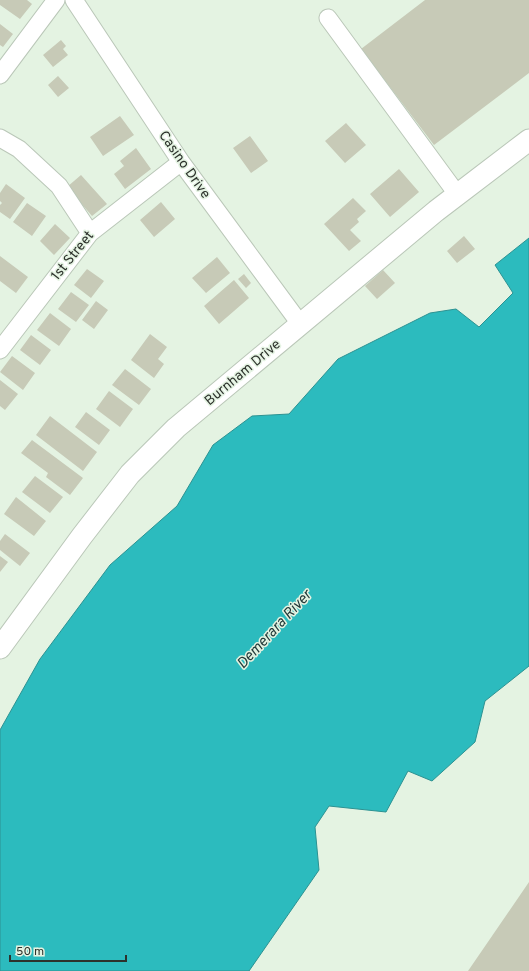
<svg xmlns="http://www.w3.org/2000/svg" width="529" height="971" viewBox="0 0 529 971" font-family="Overpass,sans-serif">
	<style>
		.water { fill: #2cbbbe; stroke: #2c9292 }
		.building { fill: #c7cab7 }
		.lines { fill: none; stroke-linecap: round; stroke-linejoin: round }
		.minor-casing { stroke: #bac7b8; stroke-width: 19 }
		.tertiary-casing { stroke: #bac7b8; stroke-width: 23 }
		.minor { stroke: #fff; stroke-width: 17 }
		.tertiary { stroke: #fff; stroke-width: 21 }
		.labels { text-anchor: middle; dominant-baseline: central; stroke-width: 3; stroke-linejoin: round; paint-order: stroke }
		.street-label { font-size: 14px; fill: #2d322c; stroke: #e4f3e2 }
		.water-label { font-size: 15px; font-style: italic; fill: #233a3a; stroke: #e4f3e2 }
	</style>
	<rect width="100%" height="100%" fill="#e4f3e2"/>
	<path class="water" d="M529 238V666L485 701 475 742 432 781 408 771 386 812 329 806 315 827 319 870 249 971H0V730L40 659 110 565 177 506 213 445 252 416 289 414 338 359 430 313 456 309 479 327 513 293 495 265Z"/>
	<path class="building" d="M0 0H27L32 4 20 19 0 5Z
		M425 0H529V73L434 145 361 49Z
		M0 24 13 34 3 47 0 45Z
		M61 40 66 46 63 49 68 55 53 67 43 55Z
		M58 76 69 88 58 97 48 85Z
		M120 116 134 135 103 156 90 137Z
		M346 123 366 145 345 163 325 141Z
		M250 136 268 161 251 173 233 148Z
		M136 148 151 169 125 189 114 174 124 166 120 161Z
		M399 169 419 192 390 217 370 194Z
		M81 175 107 204 92 216 67 187Z
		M6 184 25 198 10 219 0 212V205L2 203 0 201V193Z
		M353 198 366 211 357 219 359 222 350 230 361 241 349 251 324 224Z
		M161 202 175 219 154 237 140 220Z
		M27 203 46 216 32 236 13 222Z
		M55 224 70 238 54 255 40 241Z
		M464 236 475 249 457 263 447 251Z
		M0 256 28 277 16 293 0 281Z
		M217 257 230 273 206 293 192 278Z
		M87 269 104 281 91 298 74 285Z
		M383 270 395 283 377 299 365 286Z
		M244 274 251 283 246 288 238 279Z
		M234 280 249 298 219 324 204 306Z
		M71 292 89 305 76 322 58 309Z
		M96 301 108 310 94 329 82 320Z
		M50 313 71 329 59 346 37 330Z
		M150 334 167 347 158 359 164 364 154 378 131 360Z
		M31 335 51 350 40 365 20 350Z
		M12 356 35 373 23 390 0 372Z
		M125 369 151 389 139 405 112 385Z
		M0 380 18 394 5 410 0 406Z
		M109 391 133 409 120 427 96 409Z
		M86 412 110 430 99 445 75 427Z
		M50 416 97 452 83 471 36 435Z
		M32 440 83 478 70 495 46 477 48 473 21 453Z
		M35 476 63 497 50 513 22 492Z
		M16 497 46 521 34 536 4 514Z
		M5 534 30 553 20 566 0 550V541Z
		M0 556 8 562 0 572Z
		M529 882V971H468Z"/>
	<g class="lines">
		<defs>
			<path id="minor" d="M74 0 181 162 301 325
				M328 18 457 194
				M0 75 56 0
				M0 138 19 149 59 186 90 233
				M0 350 90 233 181 162"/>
			<path id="tertiary" d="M0 648 82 536 130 474 176 428 436 211 529 140"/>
		</defs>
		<use href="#minor" class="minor-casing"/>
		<use href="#tertiary" class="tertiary-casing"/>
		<use href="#minor" class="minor"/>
		<use href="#tertiary" class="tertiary"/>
	</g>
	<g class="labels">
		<g class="street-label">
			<text transform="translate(184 165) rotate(55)">Casino Drive</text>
			<text transform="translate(73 256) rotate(-51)">1st Street</text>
			<text transform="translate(243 373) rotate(-40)">Burnham Drive</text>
		</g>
		<g class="water-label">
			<text transform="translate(275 630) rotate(-47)">Demerara River</text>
		</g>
	</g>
	<path d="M10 955v6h116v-6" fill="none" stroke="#2d322c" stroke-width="2"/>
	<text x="16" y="955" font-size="12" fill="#2d322c" stroke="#e4f3e2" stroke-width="3" paint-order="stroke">50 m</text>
</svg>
